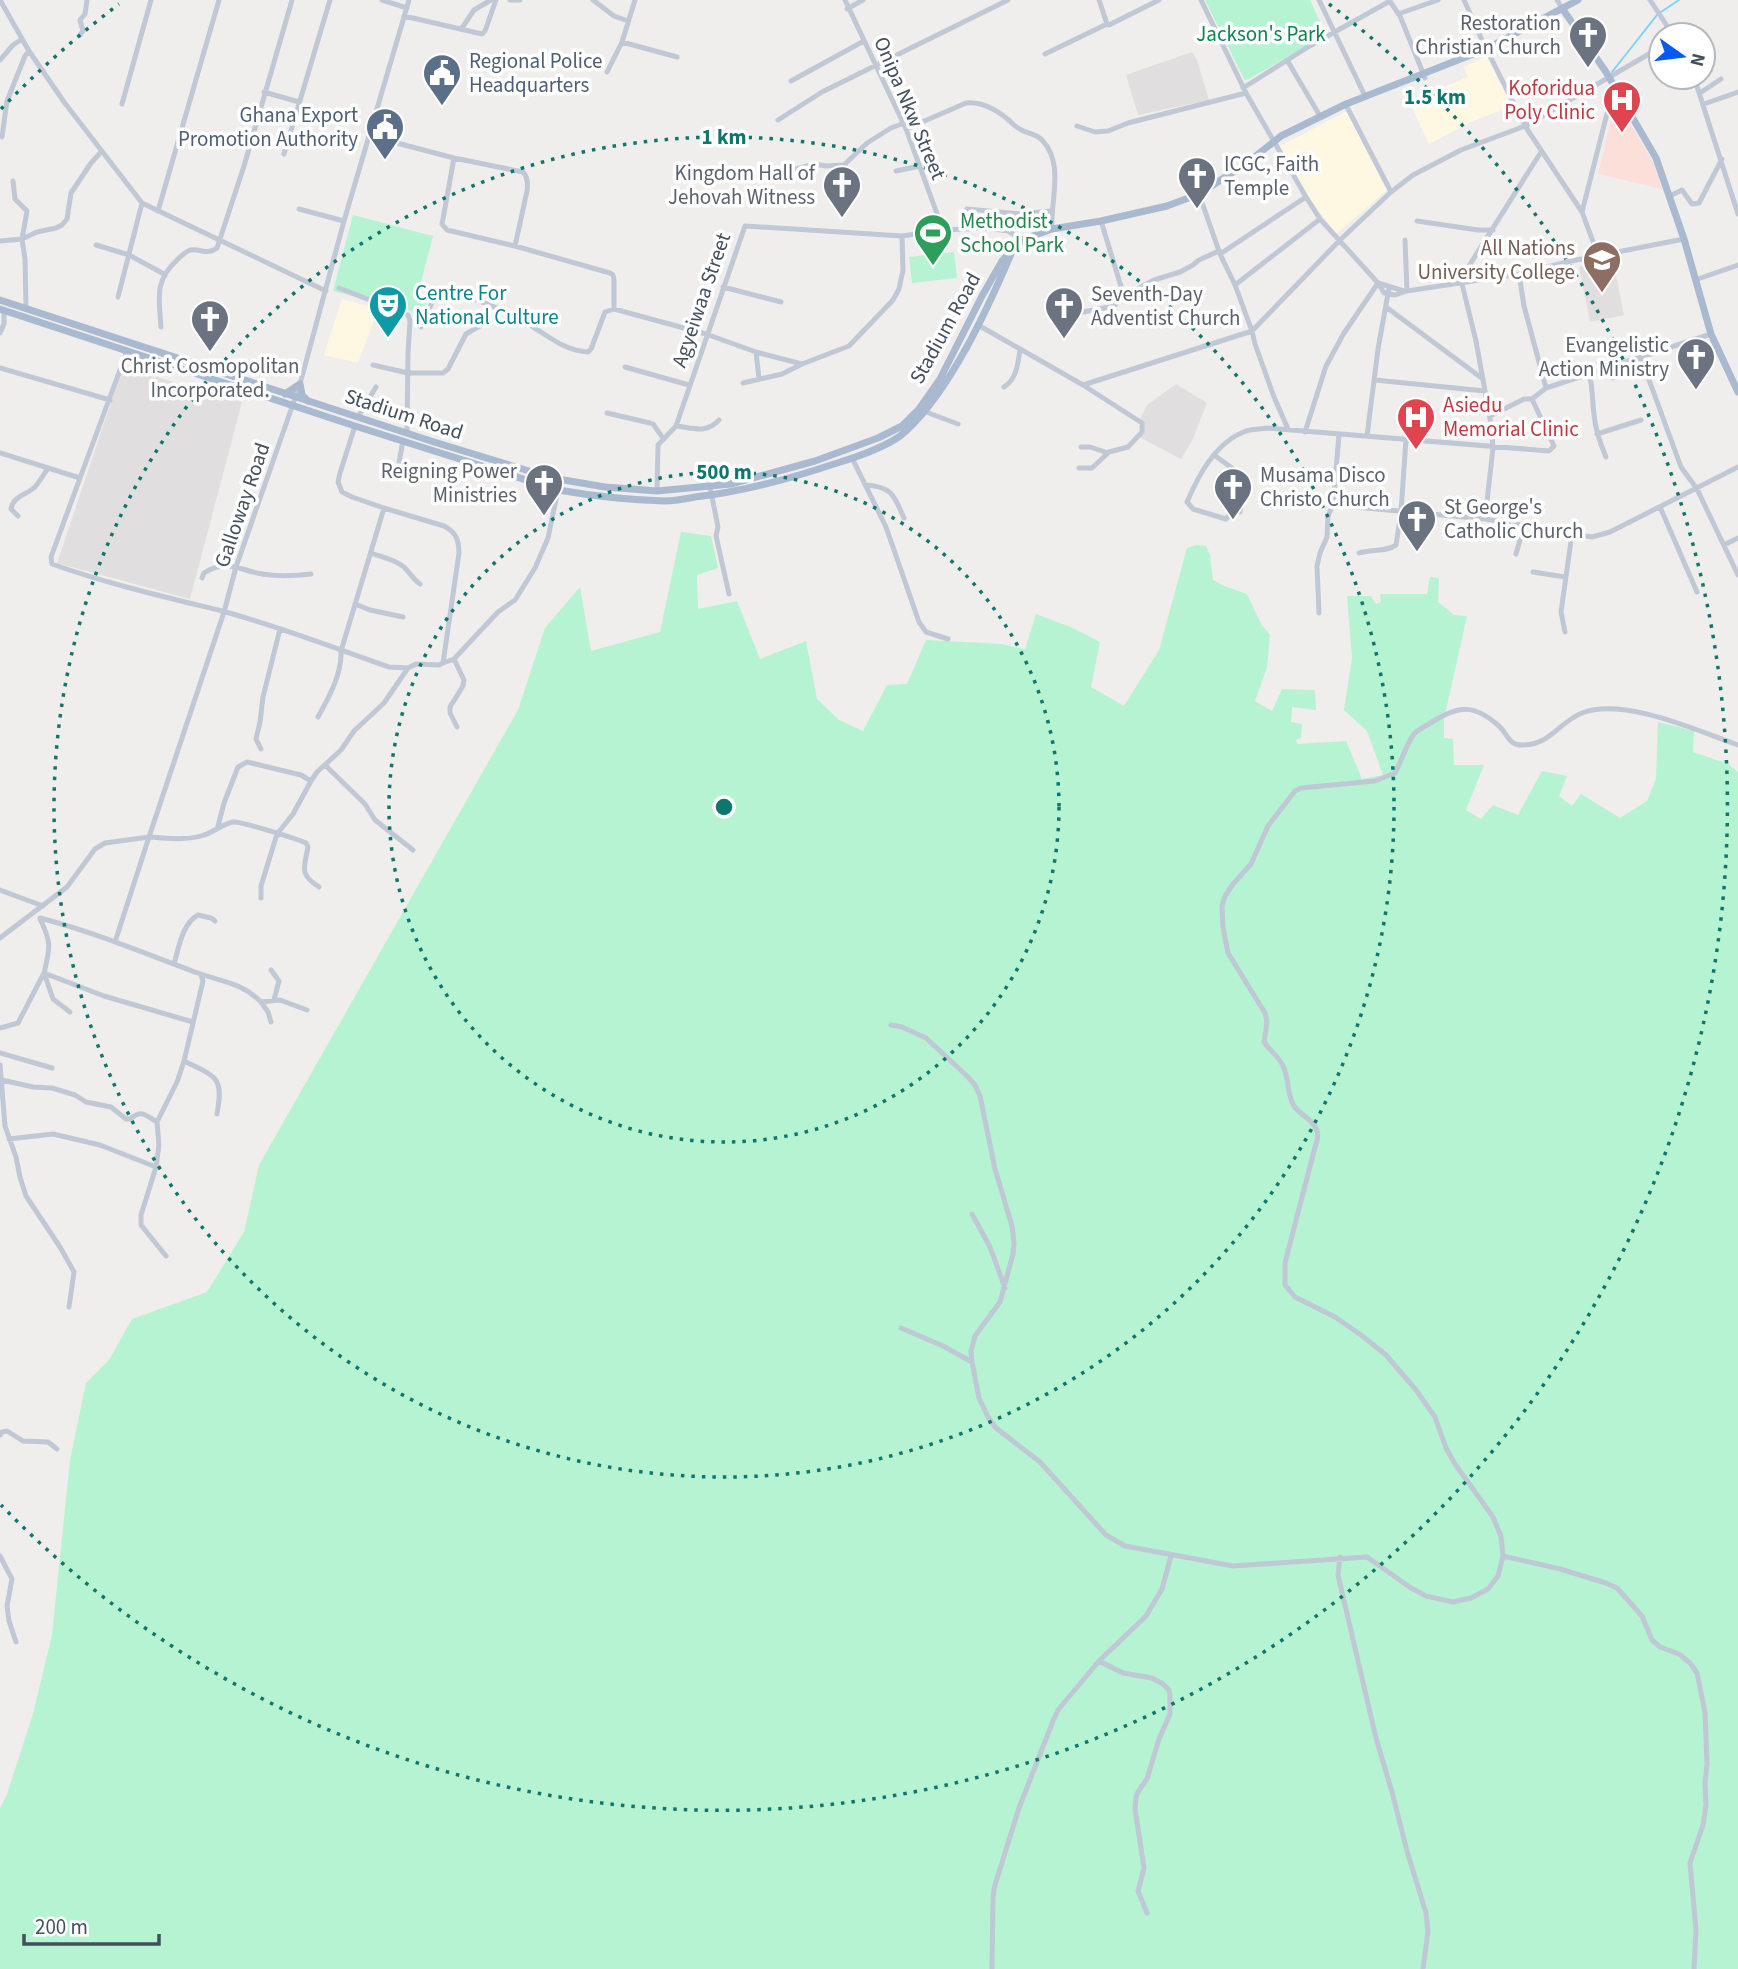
<svg xmlns="http://www.w3.org/2000/svg" width="1738" height="1969" viewBox="0 0 1738 1969" font-family="'Source Sans 3',sans-serif">
	<style>
		.commercial { fill: #fef8e3 }
		.education { fill: #e1dedf }
		.medical { fill: #fddfd9 }
		.green { fill: #b5f3d2 }
		.lines { fill: none; stroke-linecap: round; stroke-linejoin: round }
		.stream { stroke: #7ed3f5; stroke-width: 2 }
		.minor { stroke: #bfc8d4; stroke-width: 5 }
		.major { stroke: #a9b9cf; stroke-width: 7 }
		.ring { fill: none; stroke: #0f766e; stroke-width: 3.5; stroke-dasharray: 3.5 7 }
		.labels { text-anchor: middle; dominant-baseline: central; stroke-width: 7; stroke-linejoin: round; paint-order: stroke }
		.worship-label { font-size: 21px; fill: #5b616d; stroke: #fff; text-anchor: end }
		.park-label { font-size: 21px; fill: #0d8553; stroke: #fff }
		.service-label { font-size: 21px; fill: #4e5e75; stroke: #fff; text-anchor: start }
		.health-label { font-size: 21px; fill: #be3a42; stroke: #fff; text-anchor: end }
		.street-label { font-size: 21px; fill: #434f5c; stroke: #fff }
		.leisure-label { font-size: 21px; fill: #27864d; stroke: #fff; text-anchor: start }
		.education-label { font-size: 21px; fill: #785e54; stroke: #fff; text-anchor: end }
		.culture-label { font-size: 21px; fill: #0d838f; stroke: #fff; text-anchor: start }
		.centre { fill: #0f766e; stroke: #fff; stroke-width: 3.5 }
		.ring-label { font-size: 21px; text-anchor: middle; font-weight: bold; fill: #0f766e; stroke: #fff; stroke-width: 7; stroke-linejoin: round; paint-order: stroke }
	</style>
	<rect width="100%" height="100%" fill="#f0eded"/>
	<path class="commercial" d="M1487 56 1511 106 1473 121 1429 144 1412 108 1422 102 1420 97 1468 77 1464 67Z
		M1347 111 1388 189 1336 234 1304 191 1280 146Z
		M342 299 378 309 358 363 324 355Z"/>
	<path class="education" d="M1192 52 1197 60 1209 100 1138 115 1126 75Z
		M1613 260 1624 315 1590 322 1579 267Z
		M123 367 242 402 190 599 57 563Z
		M1176 384 1207 403 1192 441 1181 459 1141 438 1140 419 1147 405Z"/>
	<path class="medical" d="M1616 99 1656 168 1662 189 1598 174Z"/>
	<path class="green" d="M1205 0H1310L1326 35 1245 81Z
		M353 215 433 236 417 297 427 300 423 314 333 291Z
		M954 252 957 278 912 283 909 257Z
		M681 532 711 536 718 568 697 575 698 609 737 601 760 659 806 641 817 699 839 720 863 731 887 685 907 684 926 640 1001 644 1025 649 1036 614 1073 628 1100 642 1091 687 1124 706 1159 650 1187 548 1196 545 1206 546 1210 555 1213 580 1224 586 1247 594 1261 624 1270 635 1267 667 1255 701 1272 711 1282 689 1315 690 1316 710 1292 707 1291 722 1302 724 1301 738 1296 740 1297 744 1346 741 1362 779 1383 775 1367 731 1344 710 1352 658 1347 596H1371L1376 604 1381 602 1380 594H1427L1430 577 1439 578 1438 602 1454 615 1467 616 1444 719V738L1453 739 1454 765H1484L1466 810 1481 819 1493 805 1518 815 1542 771 1567 776 1559 796 1572 806 1581 794 1620 818 1647 801 1656 779 1658 722 1694 731 1693 752 1728 764 1738 772V1969H0V1808L6 1797 33 1714 52 1635 70 1460 86 1383 109 1360 132 1319 207 1292 244 1232 259 1165 518 710 545 628 580 587 591 651 660 632Z"/>
	<g class="lines">
		<path class="stream" d="M1661 12 1679 0
			M1612 72 1657 15"/>
		<path class="minor" d="M0 0 29 51 64 102 142 203 326 291
			M382 0 407 8
			M510 0H520
			M593 0 614 16 628 21
			M845 0 906 129 943 230
			M1099 0 1107 24
			M1201 0 1246 93 1306 197 1320 219 1378 283 1384 293 1395 295 1407 291 1519 274 1571 261 1684 239
			M1319 0 1365 96
			M1389 0 1400 16 1425 78
			M1464 0 1486 49
			M1557 0 1562 8
			M1650 0 1673 35
			M847 9 863 0
			M1398 14 1438 0
			M404 16 482 34 485 31 496 0
			M462 28 474 10 491 0
			M80 35 83 31 80 20 85 14 87 0
			M622 42 677 57
			M1488 52 1525 126 1582 212 1598 255
			M1045 54 1107 24 1109 25 1159 0
			M0 60 13 45 22 39
			M1287 60 1320 116
			M607 72 622 42 635 0
			M1694 77 1738 214
			M791 81 864 41
			M1243 88 1308 47 1390 1
			M264 92 299 102
			M1700 93 1721 79
			M122 104 151 0
			M1704 104 1738 92
			M1347 107 1391 192
			M778 120 822 92 1008 0
			M1077 126 1095 132 1108 131 1128 123 1246 93
			M906 129 966 103C984 101 1002 113 1014 125 1024 134 1036 133 1042 140 1065 164 1050 200 1052 229
			M370 136 454 158 442 224 447 230 515 246 610 273 613 275 614 279V309L605 312 591 349 588 352C566 351 551 338 533 327 517 316 469 294 450 294 444 294 439 296 434 298L421 327
			M2 137 7 101 25 56 29 51
			M284 154 330 0
			M454 158 523 172C528 177 528 184 527 191L515 246
			M896 171 920 166
			M786 172 814 164 826 166 844 165 867 143 891 128 904 123
			M1199 194 1220 254 1235 285 1252 331 1255 344 1274 397 1288 429
			M1670 196 1682 190 1692 204 1699 203 1722 159
			M299 209 344 221
			M967 209 1020 214 1051 211
			M158 211 219 0
			M1582 212 1614 86
			M1417 221 1478 230H1493
			M1405 240 1407 291
			M0 241 22 239 27 211 15 199 13 181
			M96 245 129 255 164 274
			M1220 254 1306 197
			M1519 274 1524 306 1546 388
			M1695 280 1738 265
			M1378 283 1404 291
			M1235 285 1320 219
			M723 287 781 302
			M339 288 408 315 410 321 408 353 407 434
			M1124 296 1154 280 1180 272 1193 265 1199 260 1219 251
			M118 297 142 203
			M1386 307 1483 379
			M26 308 25 259 22 239 37 232 56 228 62 225 67 219 71 193 91 163 102 151
			M614 309 706 334 756 352 802 364 849 346 893 300 899 289 903 270 902 236
			M1078 313 1114 306 1124 296 1101 221
			M978 325 1083 385 1142 423V432L1128 447 1109 452 1092 468H1079
			M161 327C159 299 154 281 177 260 180 257 185 252 190 250 201 248 206 256 217 248L244 166 292 0
			M0 333 4 324V310
			M756 352 759 379
			M1641 358 1681 467 1697 489 1738 575
			M373 365 408 373H443L448 369 466 334 483 324
			M625 367 689 385
			M0 368 110 400
			M1589 374C1593 387 1592 400 1594 414 1595 429 1600 443 1606 457
			M1612 378 1644 370
			M1375 380 1485 391
			M743 383 782 374 802 364
			M1083 385 1252 331 1340 240 1391 192 1413 175 1461 150 1525 126 1661 47
			M1004 387C1017 379 1018 363 1020 349
			M926 412 958 424
			M607 413 650 423 653 424 663 438
			M1490 416 1524 399H1532L1546 388 1711 334
			M358 417 376 387
			M676 426C694 428 706 434 719 420
			M1305 432 1326 366 1344 333 1378 283
			M1597 434 1641 420
			M1367 436 1378 349 1389 288
			M403 440 399 463 416 472
			M1081 447H1090L1108 453
			M0 453 80 478 127 351
			M1214 455 1232 468 1245 486 1240 512H1232L1226 519 1193 509 1187 502C1199 474 1216 442 1246 431 1253 429 1261 429 1268 428L1549 451 1554 446 1532 399
			M852 458 886 527 919 622 926 632 948 639
			M80 478 51 557 52 564C108 584 165 597 222 611 278 626 334 648 389 667L408 668 416 664 439 665 443 663 459 553C459 540 456 532 444 526L384 508 352 497 342 492 338 482 340 473 355 426
			M866 485C893 487 894 496 904 518
			M710 487 718 527 716 536 729 594
			M657 491 658 445 676 426 745 226 902 236 943 230 985 228 1008 231 1022 240
			M1333 505 1485 519 1592 537 1610 532 1738 467
			M1660 507 1697 592
			M18 516 11 509C13 496 26 495 35 487 40 481 44 474 48 468
			M1485 519 1493 448 1491 424 1476 341 1462 284 1467 269 1541 152
			M1724 545 1738 538
			M371 553C381 557 395 559 404 567 410 573 413 579 420 584
			M1359 553C1371 549 1387 552 1396 545L1401 512 1406 439
			M1516 554 1524 525
			M1533 572 1565 577
			M202 578 204 573C227 558 238 570 262 574 279 577 294 576 311 574
			M355 604 370 610 403 617
			M1319 613 1317 566 1320 553 1327 537 1328 516 1333 505 1339 435
			M1565 632 1561 612 1572 534
			M454 659 464 680 463 686 450 707V713L457 727
			M443 663 454 659 498 612 515 600 535 568 548 538 558 490
			M318 717C329 697 342 674 341 651L384 508
			M261 749 256 739 260 722 263 697 280 629
			M325 765 365 804 375 820 413 850
			M218 826 224 803 238 767 247 762 301 775 311 781
			M0 890 43 906
			M261 898V886L277 834 293 814 311 781 317 772 341 750 354 731 384 703 408 668
			M40 918C94 932 146 954 198 973 222 982 241 982 261 1002L280 1000 307 1010
			M40 919C52 943 50 948 44 973L104 996 193 1022
			M0 938 67 887 95 849 105 843 149 837 224 612 236 567 300 384 344 221 409 0
			M115 942 149 837C168 838 186 841 204 835 214 832 222 824 233 822 241 821 297 839 306 843L308 847C304 868 299 874 319 887
			M174 964C179 947 182 924 198 915L211 918 215 921
			M271 970 279 981 274 1000
			M44 973 53 999 70 1012
			M261 1002 268 1012 271 1022
			M891 1025 902 1027 926 1038 967 1076 975 1085 980 1096 995 1169 1012 1226 1014 1243 1013 1254 1000 1302 975 1336 971 1351 972 1362 979 1398 988 1417 996 1428 1040 1462 1106 1535 1125 1546 1233 1566 1367 1557 1411 1588 1426 1596 1453 1602 1471 1598 1488 1589 1498 1576 1503 1556 1501 1536 1493 1517 1455 1464 1446 1448 1435 1417 1416 1390 1386 1355 1361 1335 1335 1317 1295 1297 1285 1285V1263L1315 1147C1317 1142 1319 1136 1317 1131 1314 1120 1300 1115 1294 1106 1287 1094 1289 1081 1284 1068 1280 1057 1270 1051 1264 1042L1267 1022 1265 1013 1228 953 1223 928 1222 906 1225 896 1233 884 1251 864 1268 826 1295 791 1301 788 1375 781 1395 773C1401 762 1407 743 1414 734 1418 729 1427 726 1432 722 1460 705 1474 704 1499 726 1508 734 1508 745 1522 745 1551 745 1559 722 1582 713 1624 697 1698 731 1738 745
			M0 1028 18 1023 44 973
			M0 1053 52 1068
			M184 1061C216 1077 224 1076 217 1114
			M0 1065 5 1126 16 1157 20 1177 26 1196 60 1247 74 1272 69 1307
			M2 1080 33 1087 52 1088 75 1095 86 1102 111 1107 126 1119H130C142 1109 145 1115 157 1122
			M9 1139 53 1134 100 1145 156 1167
			M972 1214 990 1247 1005 1288
			M166 1256 141 1225V1215L156 1167 159 1145 157 1122 177 1082 184 1061 203 981 201 975
			M901 1328 943 1346 972 1362
			M0 1435 2 1432 7 1431 23 1441 48 1442 57 1449
			M0 1556 12 1579 7 1606 9 1621 16 1642
			M1503 1556 1560 1569 1606 1583 1617 1588 1642 1616 1652 1640 1660 1647 1679 1654 1690 1663 1697 1673 1705 1712 1707 1764 1705 1783 1706 1805 1703 1825 1690 1863 1696 1930 1694 1969
			M1340 1557 1338 1575 1376 1738 1392 1792 1407 1851 1426 1913 1428 1931 1423 1969
			M1099 1661 1123 1673 1152 1678 1163 1684 1169 1690 1170 1695V1714L1159 1739 1147 1779 1138 1792 1136 1797 1135 1809 1144 1868 1138 1891 1147 1913
			M992 1969 993 1896 995 1885 1019 1808 1053 1721 1058 1710 1099 1661 1146 1616 1162 1589 1171 1556"/>
		<path class="major" d="M1564 11 1606 72 1656 158 1684 239 1711 334 1738 392
			M0 300 434 442 552 478 605 487 657 491 731 484 815 461 878 438 902 426 919 409 940 379 982 296 1002 261 1022 240 1052 229 1101 221 1167 206 1199 194 1247 163 1281 136 1346 104 1486 49 1578 0
			M0 309 355 426 558 490C593 496 629 500 664 501 674 501 685 499 695 497 743 492 789 479 834 464 854 458 892 445 906 431 951 389 987 310 1011 254
			M285 394 300 384 302 395 308 401"/>
	</g>
	<g class="ring">
		<circle cx="724" cy="807" r="335"/>
		<circle cx="724" cy="807" r="670"/>
		<path d="M1 109A1005 1005 0 0 1 119 4M1329 4A1005 1005 0 1 1 1 1505"/>
	</g>
	<defs>
		<symbol id="church-pin" viewBox="-11 -11 22 30"><path d="M0 17L-7.5 6A9.5 9.5 0 1 1 7.5 6Z" fill="#6b7280" stroke="#fff"/><path d="M-1.2-6h2.4v3.5h3.3v2.4h-3.3V6h-2.4V-.1h-3.3v-2.4h3.3Z" fill="#fff"/></symbol>
		<symbol id="civic-pin" viewBox="-11 -11 22 30"><path d="M0 17L-7.5 6A9.5 9.5 0 1 1 7.5 6Z" fill="#5c6f8a" stroke="#fff"/><path d="M-.6-6.5H3V-4.5H.6V-3L4-1V1h2V6H-6V1h2V-1L-.6-3ZM-1.2 2.5V6h2.4V2.5Z" fill="#fff"/></symbol>
		<symbol id="hospital-pin" viewBox="-11 -11 22 30"><path d="M0 17L-7.5 6A9.5 9.5 0 1 1 7.5 6Z" fill="#e0444e" stroke="#fff"/><path d="M-5-5h3v3.5h4V-5h3V5h-3V1.5h-4V5h-3Z" fill="#fff"/></symbol>
		<symbol id="stadium-pin" viewBox="-11 -11 22 30"><path d="M0 17L-7.5 6A9.5 9.5 0 1 1 7.5 6Z" fill="#2e9e5b" stroke="#fff"/><path d="M0-5a6.5 5 0 1 0 0 10a6.5 5 0 1 0 0-10ZM-3.5-1.8h7v3.6h-7Z" fill="#fff"/></symbol>
		<symbol id="university-pin" viewBox="-11 -11 22 30"><path d="M0 17L-7.5 6A9.5 9.5 0 1 1 7.5 6Z" fill="#8d6e63" stroke="#fff"/><path d="M0-5L7-2L0 1L-7-2ZM-4 1L0 2.5L4 1V4Q0 6-4 4Z" fill="#fff"/></symbol>
		<symbol id="theatre-pin" viewBox="-11 -11 22 30"><path d="M0 17L-7.5 6A9.5 9.5 0 1 1 7.5 6Z" fill="#0f9aa8" stroke="#fff"/><path d="M-5-5.5Q0-4 5-5.5V0Q5 5 0 6Q-5 5-5 0ZM-3.3-2.5H-1v1.5H-3.3ZM1-2.5H3.3v1.5H1ZM-2.8 1Q0 5.5 2.8 1Z" fill="#fff"/></symbol>
	</defs>
	<g fill-rule="evenodd">
		<use href="#church-pin" x="1566" y="13" width="44" height="60"/>
		<use href="#civic-pin" x="420" y="51" width="44" height="60"/>
		<use href="#hospital-pin" x="1600" y="78" width="44" height="60"/>
		<use href="#civic-pin" x="363" y="105" width="44" height="60"/>
		<use href="#church-pin" x="1175" y="154" width="44" height="60"/>
		<use href="#church-pin" x="820" y="163" width="44" height="60"/>
		<use href="#stadium-pin" x="911" y="211" width="44" height="60"/>
		<use href="#university-pin" x="1580" y="238" width="44" height="60"/>
		<use href="#theatre-pin" x="366" y="283" width="44" height="60"/>
		<use href="#church-pin" x="1042" y="284" width="44" height="60"/>
		<use href="#church-pin" x="188" y="297" width="44" height="60"/>
		<use href="#church-pin" x="1674" y="335" width="44" height="60"/>
		<use href="#hospital-pin" x="1394" y="395" width="44" height="60"/>
		<use href="#church-pin" x="522" y="461" width="44" height="60"/>
		<use href="#church-pin" x="1211" y="465" width="44" height="60"/>
		<use href="#church-pin" x="1395" y="497" width="44" height="60"/>
	</g>
	<g class="labels">
		<g class="worship-label">
			<text x="1561" y="23">Restoration<tspan x="1561" dy="24">Christian Church</tspan></text>
			<text x="1224" y="164" text-anchor="start">ICGC, Faith<tspan x="1224" dy="24">Temple</tspan></text>
			<text x="815" y="173">Kingdom Hall of<tspan x="815" dy="24">Jehovah Witness</tspan></text>
			<text x="1091" y="294" text-anchor="start">Seventh-Day<tspan x="1091" dy="24">Adventist Church</tspan></text>
			<text x="1669" y="345">Evangelistic<tspan x="1669" dy="24">Action Ministry</tspan></text>
			<text x="210" y="366" text-anchor="middle">Christ Cosmopolitan<tspan x="210" dy="24">Incorporated.</tspan></text>
			<text x="517" y="471">Reigning Power<tspan x="517" dy="24">Ministries</tspan></text>
			<text x="1260" y="475" text-anchor="start">Musama Disco<tspan x="1260" dy="24">Christo Church</tspan></text>
			<text x="1444" y="507" text-anchor="start">St George's<tspan x="1444" dy="24">Catholic Church</tspan></text>
		</g>
		<g class="park-label">
			<text x="1261" y="34">Jackson's Park</text>
		</g>
		<g class="service-label">
			<text x="469" y="61">Regional Police<tspan x="469" dy="24">Headquarters</tspan></text>
			<text x="358" y="115" text-anchor="end">Ghana Export<tspan x="358" dy="24">Promotion Authority</tspan></text>
		</g>
		<g class="health-label">
			<text x="1595" y="88">Koforidua<tspan x="1595" dy="24">Poly Clinic</tspan></text>
			<text x="1443" y="405" text-anchor="start">Asiedu<tspan x="1443" dy="24">Memorial Clinic</tspan></text>
		</g>
		<g class="street-label">
			<text transform="translate(910 108) rotate(67)">Onipa Nkw Street</text>
			<text transform="translate(701 300) rotate(-71)">Agyeiwaa Street</text>
			<text transform="translate(945 328) rotate(-61)">Stadium Road</text>
			<text transform="translate(404 414) rotate(18)">Stadium Road</text>
			<text transform="translate(242 505) rotate(-71)">Galloway Road</text>
		</g>
		<g class="leisure-label">
			<text x="960" y="221">Methodist<tspan x="960" dy="24">School Park</tspan></text>
		</g>
		<g class="education-label">
			<text x="1575" y="248">All Nations<tspan x="1575" dy="24">University College</tspan></text>
		</g>
		<g class="culture-label">
			<text x="415" y="293">Centre For<tspan x="415" dy="24">National Culture</tspan></text>
		</g>
	</g>
	<circle cx="724" cy="807" r="10" class="centre"/>
	<g class="ring-label">
		<text x="1435" y="104">1.5 km</text>
		<text x="724" y="144">1 km</text>
		<text x="724" y="479">500 m</text>
	</g>
	<g transform="translate(1682 56) rotate(104)"><circle r="33" fill="#ffffff" stroke="#b4b9be" stroke-width="2"/>
	<path d="M0-5L12 26L0 18L-12 26Z" fill="#0659f1"/>
	<text y="-10" font-size="19" font-weight="bold" text-anchor="middle" fill="#434f5c">N</text>
	</g>
	<path d="M24 1934v10h135v-10" fill="none" stroke="#434f5c" stroke-width="3.5"/>
	<text x="35" y="1934" font-size="21" fill="#434f5c" stroke="#ffffff" stroke-width="5" paint-order="stroke">200 m</text>
</svg>
